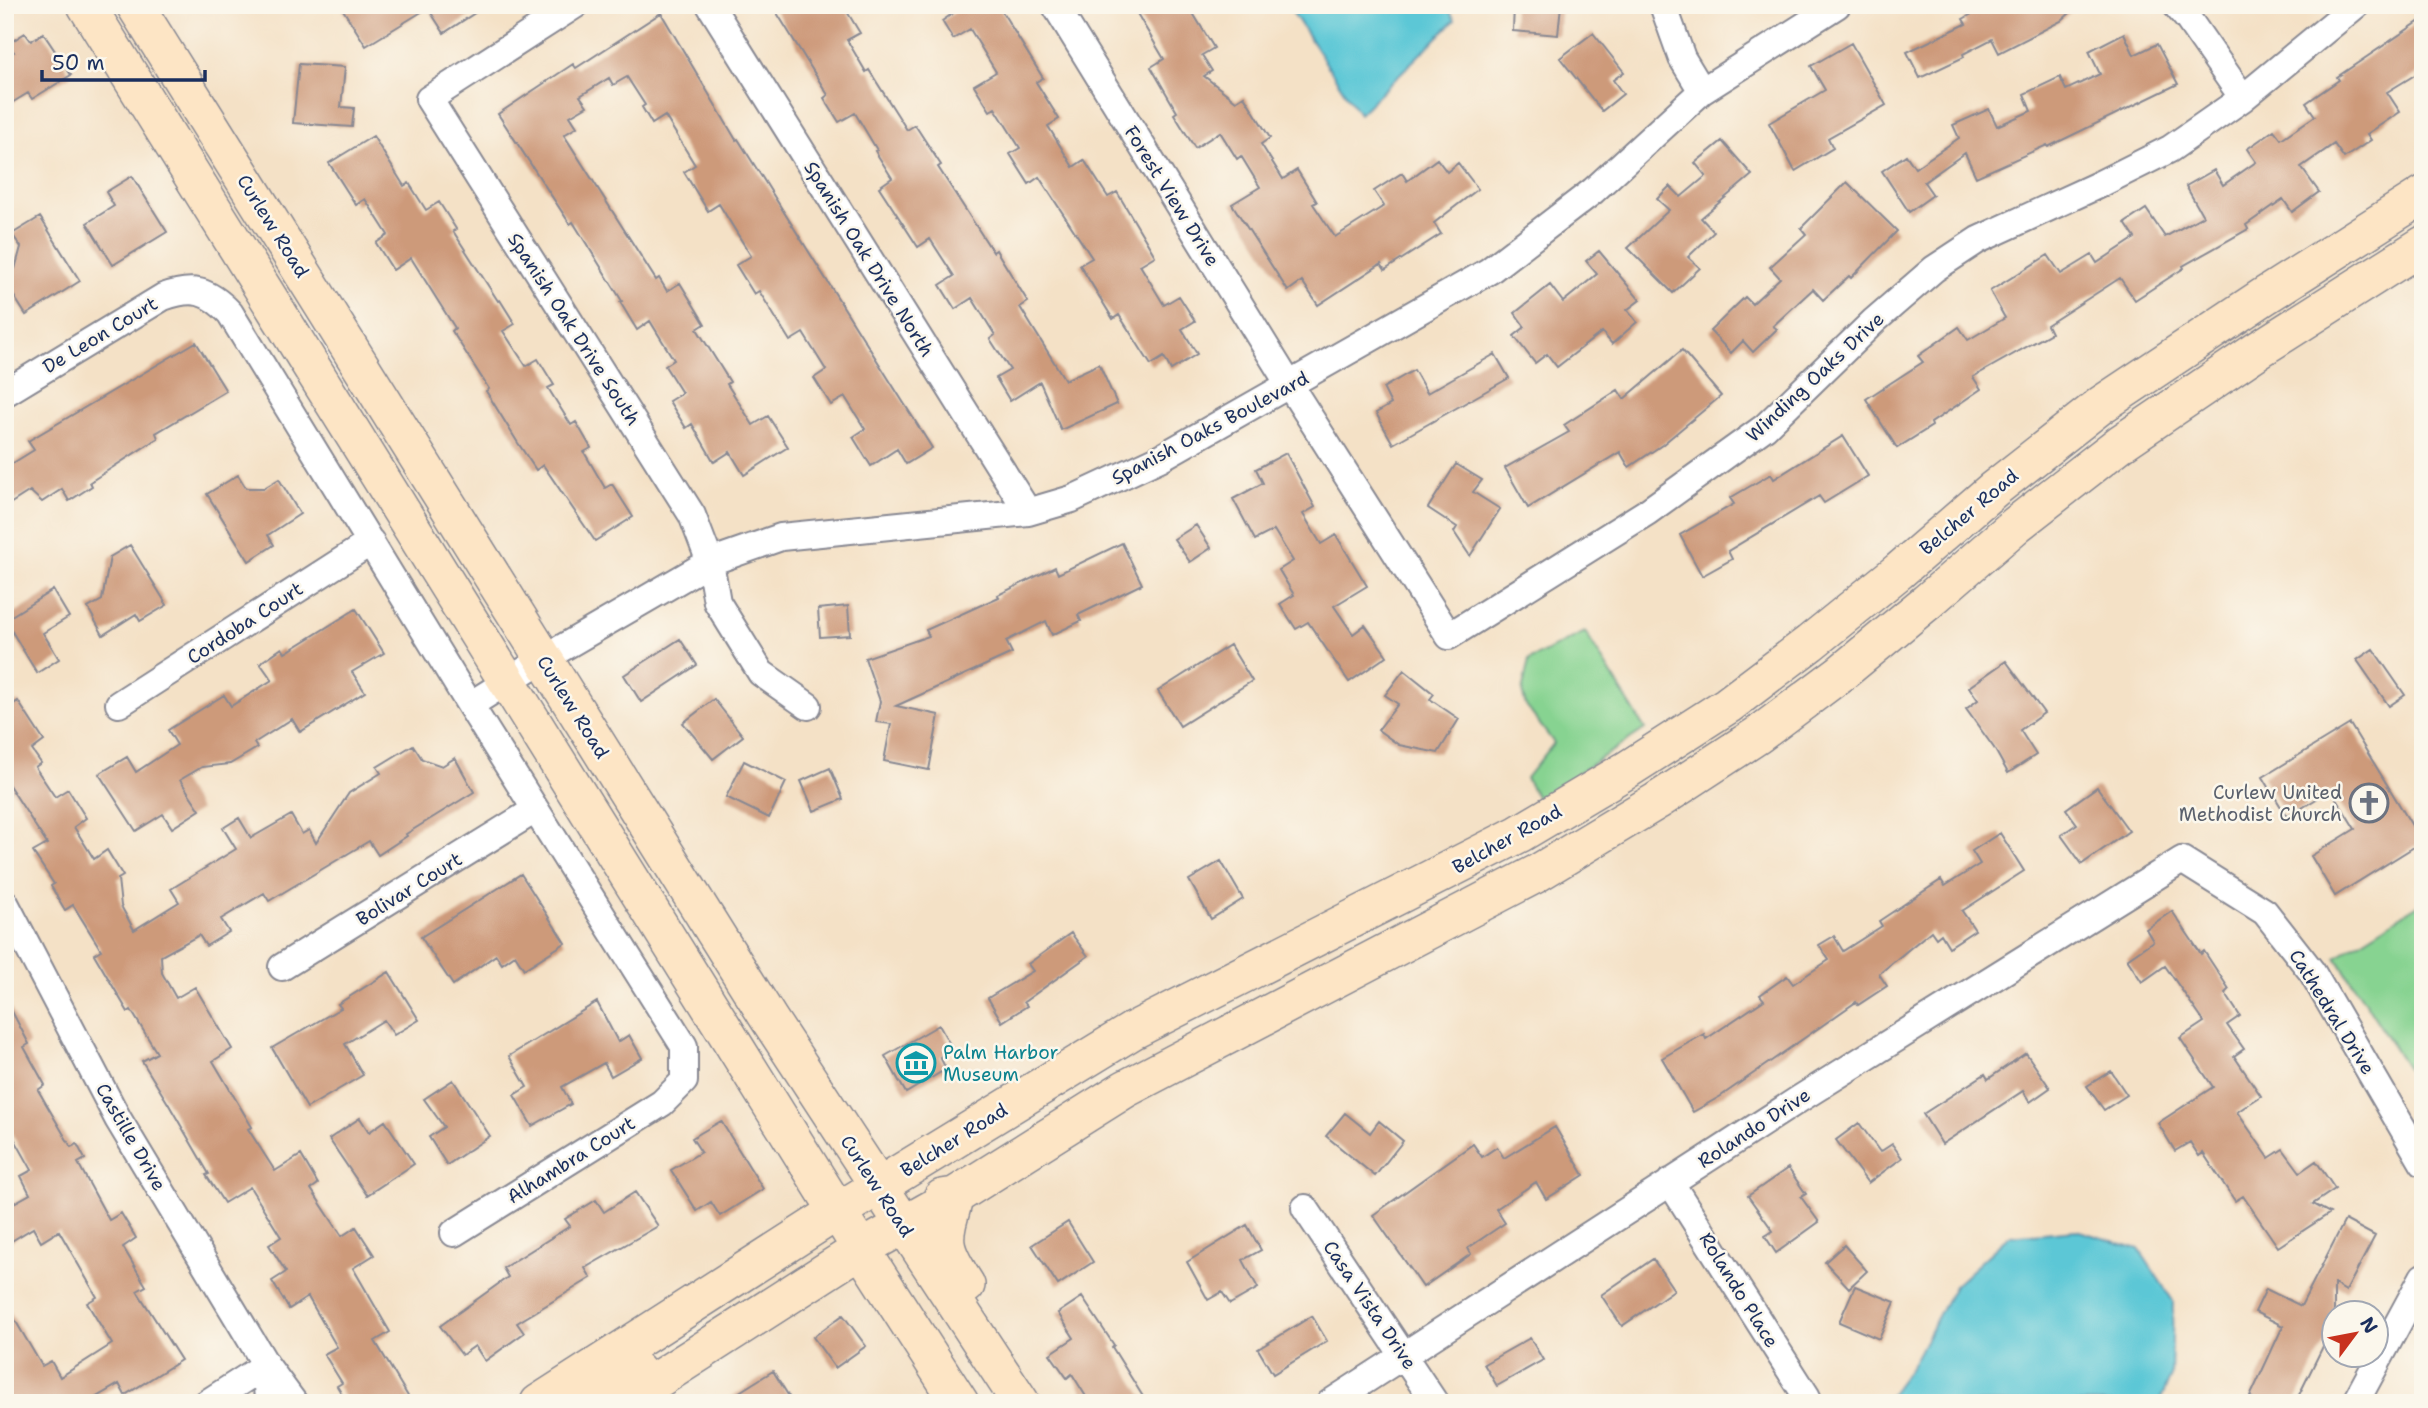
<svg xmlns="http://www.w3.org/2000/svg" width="2428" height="1408" viewBox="0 0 2428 1408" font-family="'Shantell Sans',sans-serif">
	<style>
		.green { fill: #87d391; stroke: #518178; stroke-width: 2 }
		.water { fill: #5cc7d6; stroke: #3c7b9a; stroke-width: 2 }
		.building { fill: #cd9a7a }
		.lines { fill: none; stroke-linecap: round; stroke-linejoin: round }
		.street-casing { stroke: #888892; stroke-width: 30 }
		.secondary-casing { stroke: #888892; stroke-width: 40 }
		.street { stroke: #fff; stroke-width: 26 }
		.secondary { stroke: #fde5c5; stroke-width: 37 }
		.labels { text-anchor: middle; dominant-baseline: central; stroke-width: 5; stroke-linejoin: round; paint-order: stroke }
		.street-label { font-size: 19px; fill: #1b2f5e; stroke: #fbf7ec }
		.worship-label { font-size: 19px; fill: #5b616d; stroke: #fbf7ec; text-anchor: end }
		.culture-label { font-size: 19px; fill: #0d838f; stroke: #fbf7ec; text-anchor: start }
	</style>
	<rect width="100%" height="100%" fill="#fbf7ec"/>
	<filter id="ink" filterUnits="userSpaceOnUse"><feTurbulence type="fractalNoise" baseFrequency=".0143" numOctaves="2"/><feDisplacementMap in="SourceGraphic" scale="14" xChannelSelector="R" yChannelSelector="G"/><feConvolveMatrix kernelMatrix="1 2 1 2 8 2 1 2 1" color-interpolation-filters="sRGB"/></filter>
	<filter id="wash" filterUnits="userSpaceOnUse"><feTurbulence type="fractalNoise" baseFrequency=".00686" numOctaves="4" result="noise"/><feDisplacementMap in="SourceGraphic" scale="28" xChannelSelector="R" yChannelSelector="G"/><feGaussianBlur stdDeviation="1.57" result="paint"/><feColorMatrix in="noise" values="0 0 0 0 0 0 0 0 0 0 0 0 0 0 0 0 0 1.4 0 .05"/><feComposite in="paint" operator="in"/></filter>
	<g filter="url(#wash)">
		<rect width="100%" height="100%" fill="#f4e1c6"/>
		<path class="green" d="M1585 632 1645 729 1538 800 1526 778 1554 743 1526 706 1522 692 1529 660Z
			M2423 902V1093L2336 957Z"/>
		<path class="water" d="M1288 5H1446L1455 20 1359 114Z
			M2076 1230 2139 1249 2173 1301 2171 1376 2159 1403H1884L1912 1365 1954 1286 2009 1236Z"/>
		<g id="blocks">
			<path class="building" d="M340 5H487L444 33 428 8 366 46Z
				M772 5H843L860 33 847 40 866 72 869 70 907 130 915 125 941 165 938 167 993 252 996 250 1028 302 1020 307 1065 380 1099 364 1117 404 1061 430 1040 382 1010 401 996 378 1010 370 990 339 995 335 972 298 955 309 940 285 954 276 930 239 918 247 879 187 892 178 875 151 877 150 855 113 839 122 824 98 828 95Z
				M965 5H998L1043 78 1036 82 1059 119 1048 126 1073 167 1084 160 1108 197 1117 192 1155 256 1140 265 1164 305 1179 296 1195 321 1182 329 1197 354 1171 370 1164 357 1151 365 1119 315 1113 319 1080 265 1092 258 1039 177 1029 184 1010 154 1020 148 995 108 990 111 974 85 996 72 970 29 953 39 942 21Z
				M1132 5H1188L1214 48 1202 55 1212 71 1204 76 1236 101 1244 96 1270 138 1261 144 1283 179 1297 170 1317 202 1313 204 1335 237 1384 206 1374 191 1402 173 1407 181 1437 159 1447 172 1458 163 1478 189 1434 223 1441 234 1385 270 1381 264 1318 305 1302 281 1288 291 1232 204 1260 187 1241 156 1237 159 1220 132 1195 148 1174 114 1177 112 1151 67 1164 59Z
				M1514 5H1561L1558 35 1513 31Z
				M1988 5H2079L2061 21 1999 53 1992 39 1963 54 1964 57 1920 78 1907 52 1966 24 1963 19Z
				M661 13 736 140 738 139 932 448 906 464 897 449 871 466 853 437 865 429 845 397 831 405 814 378 826 370 803 333 790 341 759 291 754 294 736 265 751 256 719 204 708 211 684 172 695 165 665 116 652 124 642 107 645 105 627 77 613 85 609 78 580 96 587 106 570 116 577 127 564 135 656 280 659 278 667 291 680 283 705 324 697 329 730 382 727 384 753 425 768 416 788 447 744 475 730 452 714 462 692 424 686 428 669 401 682 393 665 366 674 360 650 321 637 330 620 302 622 301 573 222 570 224 498 114 573 64 576 68Z
				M2423 19V70L2387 92 2400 112 2367 134 2371 140 2344 158 2334 144 2301 167 2319 192 2292 212 2283 199 2246 225 2248 229 2183 266 2184 268 2135 300 2120 278 2047 325 2051 333 1973 377 1981 389 1931 423 1932 426 1897 448 1866 399 1923 362 1918 356 1959 327 1968 340 2005 318 1990 291 2048 255 2061 274 2092 255 2097 263 2135 238 2125 223 2146 209 2165 237 2203 216 2186 186 2214 170 2223 185 2256 162 2247 149 2274 130 2281 139 2315 116 2306 103 2339 80 2337 77Z
				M25 33 31 41 43 33 71 75 32 99 28 93 5 107V57L14 52 8 44Z
				M1593 33 1624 72 1613 80 1623 94 1602 111 1560 58Z
				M2124 33 2134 55 2157 44 2178 84 2048 147 2047 145 1976 177 1965 153 1924 182 1933 195 1909 212 1882 171 1906 155 1915 168 1959 138 1953 125 1989 109 1997 126 2031 111 2024 94 2060 77 2066 90 2100 74 2089 51Z
				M1851 43 1886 105 1828 138 1833 148 1795 171 1769 123 1825 90 1811 66Z
				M299 64 345 67 341 107 354 108 352 127 293 123Z
				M373 136 404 186 409 183 426 210 439 202 456 229 453 231 498 301 500 300 515 324 503 331 526 366 538 359 554 385 548 388 571 425 576 422 591 448 584 452 605 488 612 484 633 517 595 541 543 465 536 470 518 443 486 391 489 389 452 331 455 328 411 258 393 270 376 243 388 235 365 199 356 205 329 163Z
				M1722 141 1752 175 1701 218 1714 232 1688 257 1700 268 1673 293 1628 248 1669 210 1657 199 1670 186 1681 197 1706 176 1695 163Z
				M132 176 167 232 113 265 87 223 114 206 106 192Z
				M1847 182 1897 231 1851 278 1849 276 1823 300 1813 289 1773 326 1777 329 1753 352 1743 341 1731 353 1710 331 1745 297 1752 304 1780 278 1770 267 1806 234 1801 228Z
				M40 217 80 281 26 315 5 282V275L15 269 21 247 12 234Z
				M1599 251 1640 300 1627 310 1637 322 1612 344 1602 332 1557 367 1547 354 1535 363 1514 336 1525 327 1515 313 1550 285 1563 302 1597 274 1586 261Z
				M196 342 226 391 156 433 158 438 90 482 92 486 69 501 62 489 42 502 30 491 5 507V468L34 450 28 441Z
				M1682 350 1721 396 1662 445 1629 467 1620 452 1528 508 1505 468 1569 432 1564 425 1618 390 1624 399Z
				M1495 354 1509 378 1393 444 1376 413 1391 404 1383 388 1414 370 1427 393Z
				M1843 436 1868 476 1824 503 1819 496 1728 551 1732 559 1702 576 1680 535 1734 504 1730 498 1771 474 1774 479Z
				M1286 453 1315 507 1303 514 1321 544 1336 535 1367 586 1334 606 1353 634 1365 625 1387 656 1349 682 1308 622 1296 629 1280 604 1294 595 1279 570 1293 561 1274 530 1255 540 1233 499 1263 483 1256 469Z
				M1456 464 1482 480 1473 492 1500 509 1470 556 1454 532 1457 527 1428 508Z
				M238 475 246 488H264L279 479 300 514 268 535 274 545 249 561 207 494Z
				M1196 525 1211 548 1190 562 1174 539Z
				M1122 543 1142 584 1078 615 1081 621 1052 635 1046 621 1006 641 1012 653 896 706 939 715 929 770 884 761 891 724 876 722 880 701 865 658 929 636 926 630 999 597 998 595 1055 567 1058 574Z
				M130 545 167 605 140 621 136 614 103 635 88 608 102 600 110 557Z
				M53 590 69 617 43 633 59 659 37 673 5 620Z
				M848 606 850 635 820 637 818 609Z
				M356 609 384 653 352 672 365 692 300 732 292 719 254 743 257 748 230 764 202 767 180 780 200 810 172 828 163 814 136 831 99 774 127 757 136 772 177 745 168 730 224 695 231 706 272 680 260 663 282 648 285 653Z
				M680 639 697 665 641 702 624 675Z
				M1230 645 1252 681 1180 726 1158 691Z
				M2373 649 2405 695 2389 706 2357 660Z
				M2006 661 2044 713 2020 730 2036 755 2008 773 1994 748 1966 709 1978 700 1969 687Z
				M1404 670 1434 694 1430 699 1459 719 1438 753 1399 745 1378 730 1398 704 1385 695Z
				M714 699 743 736 713 759 683 723Z
				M18 701 44 741 32 750 41 763 35 767 55 797 68 789 86 818 74 827 94 859 107 850 123 876 118 879 121 906 134 930 179 902 171 889 236 849 223 828 239 818 251 838 291 815 302 834 309 830 316 843 349 793 381 773 377 767 413 745 422 759 442 766 455 758 474 792 406 834 407 836 378 855 369 841 269 901 264 893 221 919 229 932 206 946 199 935 161 956 162 973 176 998 195 987 232 1049 213 1061 252 1127 248 1129 275 1171 301 1155 318 1184 311 1189 342 1236 356 1227 374 1255 353 1268 390 1332 375 1341 412 1403H347L337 1386 342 1383 324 1354 337 1347 308 1297 289 1309 272 1281 286 1272 269 1245 281 1237 250 1187 224 1203 206 1175 209 1174 169 1105 142 1061 157 1053 131 1010 128 1012 94 954 101 950 73 905 65 910 51 886 54 884 33 852 47 844 5 779V710Z
				M2350 724 2422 842 2335 896 2311 856 2355 829 2331 790 2287 817 2263 777Z
				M744 761 786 782 769 818 726 797Z
				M830 768 843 799 814 811 801 781Z
				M2097 787 2129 831 2082 864 2061 835 2077 824 2066 809Z
				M2000 833 2024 871 1962 911 1975 930 1949 947 1941 934 1936 938 1931 931 1879 974 1887 986 1858 1005 1856 1002 1721 1096 1693 1112 1662 1058 1704 1034 1706 1039 1764 1000 1760 995 1787 976 1793 984 1829 960 1819 945 1834 936 1843 951 1882 926 1879 921 1941 880 1945 886 1980 864 1972 851Z
				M1221 861 1243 899 1211 919 1189 880Z
				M521 874 565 943 524 969 515 955 502 964 496 955 453 985 421 937Z
				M2172 911 2201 954 2204 951 2229 989 2225 993 2240 1016 2227 1025 2244 1049 2234 1056 2261 1096 2237 1112 2269 1158 2283 1149 2300 1172 2316 1161 2335 1189 2313 1204 2330 1213 2278 1247 2243 1196 2235 1201 2203 1153 2199 1156 2190 1142 2175 1151 2158 1123 2213 1087 2180 1038 2204 1022 2165 966 2142 982 2127 959 2153 941 2146 929Z
				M1071 933 1088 956 1024 1002 1027 1006 1002 1022 988 998 1033 971 1028 964Z
				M389 972 419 1020 394 1035 384 1020 345 1044 363 1075 307 1108 272 1048 341 1008 338 1004Z
				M5 998 29 1044 24 1047 45 1085 38 1090 71 1147 77 1144 85 1159 78 1163 109 1220 121 1213 136 1238 123 1247 146 1286 137 1291 181 1360 125 1395 119 1384 86 1403H5V1303L42 1366 51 1361 60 1377 112 1344 87 1303 97 1297 59 1231 41 1242 33 1228 5 1245V1208L30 1194 21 1176 32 1170 5 1122Z
				M597 1002 618 1042 629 1035 642 1058 611 1076 604 1063 562 1087 571 1104 532 1126 514 1095 527 1087 509 1056Z
				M939 1025 953 1050 940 1057 946 1069 906 1093 885 1056Z
				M2026 1053 2050 1088 2030 1102 2023 1091 1942 1144 1923 1114 1985 1074 1988 1079Z
				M2111 1071 2127 1095 2104 1110 2087 1086Z
				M453 1080 490 1136 447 1165 429 1137 444 1127 424 1099Z
				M1345 1113 1370 1133 1379 1121 1403 1141 1375 1176 1326 1136Z
				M360 1118 369 1132 385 1121 414 1164 367 1195 329 1139Z
				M721 1121 763 1189 720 1216 711 1202 697 1211 671 1170 701 1152 692 1138Z
				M1859 1123 1880 1152 1892 1144 1902 1158 1868 1183 1836 1140Z
				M1555 1127 1584 1175 1546 1199 1536 1182 1496 1209 1505 1223 1468 1248 1471 1254 1423 1287 1373 1215 1473 1144 1482 1157 1497 1147 1504 1158Z
				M1788 1168 1806 1194 1801 1197 1819 1222 1776 1253 1765 1236 1773 1231 1748 1196Z
				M635 1192 658 1226 585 1268 591 1278 517 1323 524 1333 485 1361 475 1346 462 1355 440 1326 508 1277 503 1268 570 1226 565 1219 596 1200 604 1212Z
				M2345 1220 2375 1236 2346 1291 2334 1284V1324L2295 1403H2262L2250 1397 2283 1326 2255 1312 2266 1289 2301 1306Z
				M1068 1222 1093 1262 1058 1285 1032 1245Z
				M1247 1225 1261 1250 1243 1260 1258 1288 1230 1304 1222 1292 1208 1300 1187 1262Z
				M1844 1245 1867 1271 1849 1288 1825 1262Z
				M1653 1259 1674 1290 1622 1326 1601 1295Z
				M1855 1286 1895 1302 1879 1339 1839 1322Z
				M1082 1297 1114 1345 1112 1347 1147 1403H1090L1072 1374 1067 1378 1050 1354 1074 1338 1058 1313Z
				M843 1315 866 1346 835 1368 813 1337Z
				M1312 1316 1327 1341 1273 1374 1258 1349Z
				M1530 1338 1543 1360 1497 1386 1484 1364Z
				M773 1371 793 1403H722L760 1379Z"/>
		</g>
	</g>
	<g filter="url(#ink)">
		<use href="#blocks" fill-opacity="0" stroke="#888892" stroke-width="2"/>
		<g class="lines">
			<defs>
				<path id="street" d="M575 5 429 99 692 515 710 562 717 602 761 673 808 706
					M710 5 1028 512
					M1055 5 1290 386 1449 636 1647 512 1765 427 1874 321 1934 269 1978 240 2098 185 2170 149 2243 98 2356 5
					M1663 5 1682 58 1702 91
					M2176 5 2188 19 2243 98
					M5 393 163 297C193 286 208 290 230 313L470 705 684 1046V1081L662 1103 454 1233
					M119 704 371 542
					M470 705 543 659 710 562 781 537 1028 512 1072 499 1160 458 1489 271 1593 191 1702 91 1837 5
					M5 903 118 1119 266 1365 294 1403
					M282 967 535 810
					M1670 1182 1807 1397
					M1305 1208 1435 1403
					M266 1365 268 1403
					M207 1403 266 1365
					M1330 1403 1801 1098 2182 860 2265 912 2312 972 2423 1163
					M2355 1403 2423 1277"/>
				<path id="secondary" d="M86 5 861 1249 960 1403
					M135 5 769 1019 1021 1403
					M942 1198 955 1196C942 1241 940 1245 966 1285
					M539 1403 838 1211 1132 1031 1519 834 1625 771 1728 705 1810 643 1899 571 1994 489 2101 405 2263 297 2423 195
					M589 1403 637 1371
					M621 1403 861 1249 955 1196 1125 1089 1536 874 1657 801 1758 735 1841 673 1927 602 2017 524 2121 443 2258 350 2423 245"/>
			</defs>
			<use href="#street" class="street-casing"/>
			<use href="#secondary" class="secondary-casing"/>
			<use href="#street" class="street"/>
			<use href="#secondary" class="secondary"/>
		</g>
	</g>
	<defs>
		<symbol id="church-ring" viewBox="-11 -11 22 22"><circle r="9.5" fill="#fbf7ec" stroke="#6b7280" stroke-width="1.5"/><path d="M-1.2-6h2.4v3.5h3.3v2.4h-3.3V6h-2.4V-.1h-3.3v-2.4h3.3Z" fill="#6b7280"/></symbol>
		<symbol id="museum-ring" viewBox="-11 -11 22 22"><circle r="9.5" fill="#fbf7ec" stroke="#0f9aa8" stroke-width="1.5"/><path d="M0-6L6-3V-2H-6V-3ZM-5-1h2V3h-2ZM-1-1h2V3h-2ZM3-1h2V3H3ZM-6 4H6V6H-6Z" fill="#0f9aa8"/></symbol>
	</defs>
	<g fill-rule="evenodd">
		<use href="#church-ring" x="2347" y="781" width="44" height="44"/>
		<use href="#museum-ring" x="894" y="1041" width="44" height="44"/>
	</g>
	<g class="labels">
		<g class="street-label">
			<text transform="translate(1172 196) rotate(58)">Forest View Drive</text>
			<text transform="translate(273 226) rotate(58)">Curlew Road</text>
			<text transform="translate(869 259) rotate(58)">Spanish Oak Drive North</text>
			<text transform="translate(574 329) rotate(57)">Spanish Oak Drive South</text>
			<text transform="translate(100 335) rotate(-31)">De Leon Court</text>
			<text transform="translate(1815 377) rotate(-43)">Winding Oaks Drive</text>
			<text transform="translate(1210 428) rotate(-28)">Spanish Oaks Boulevard</text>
			<text transform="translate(1969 512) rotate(-40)">Belcher Road</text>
			<text transform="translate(245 623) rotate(-33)">Cordoba Court</text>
			<text transform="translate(573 707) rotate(58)">Curlew Road</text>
			<text transform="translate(1507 839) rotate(-29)">Belcher Road</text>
			<text transform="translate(409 889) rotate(-32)">Bolivar Court</text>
			<text transform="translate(2332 1012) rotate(58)">Cathedral Drive</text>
			<text transform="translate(1754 1128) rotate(-33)">Rolando Drive</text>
			<text transform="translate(131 1137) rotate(60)">Castille Drive</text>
			<text transform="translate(954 1140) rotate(-32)">Belcher Road</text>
			<text transform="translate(571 1160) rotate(-32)">Alhambra Court</text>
			<text transform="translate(877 1186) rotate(57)">Curlew Road</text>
			<text transform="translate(1739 1290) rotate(58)">Rolando Place</text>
			<text transform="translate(1370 1305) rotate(56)">Casa Vista Drive</text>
		</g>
		<g class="worship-label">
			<text x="2342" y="792">Curlew United<tspan x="2342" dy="22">Methodist Church</tspan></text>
		</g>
		<g class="culture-label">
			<text x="943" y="1052">Palm Harbor<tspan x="943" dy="22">Museum</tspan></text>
		</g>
	</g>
	<rect width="2428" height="1408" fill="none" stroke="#fbf7ec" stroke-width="28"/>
	<g transform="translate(2355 1334) rotate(58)"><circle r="33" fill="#fbf7ec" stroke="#a1a7b3" stroke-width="2"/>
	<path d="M0-5L12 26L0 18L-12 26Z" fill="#c8321e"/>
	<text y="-10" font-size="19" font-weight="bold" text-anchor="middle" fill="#1b2f5e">N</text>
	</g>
	<path d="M42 70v10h163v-10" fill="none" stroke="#1b2f5e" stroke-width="3.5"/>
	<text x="52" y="70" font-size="21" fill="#1b2f5e" stroke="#fbf7ec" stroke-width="5" paint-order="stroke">50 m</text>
</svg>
